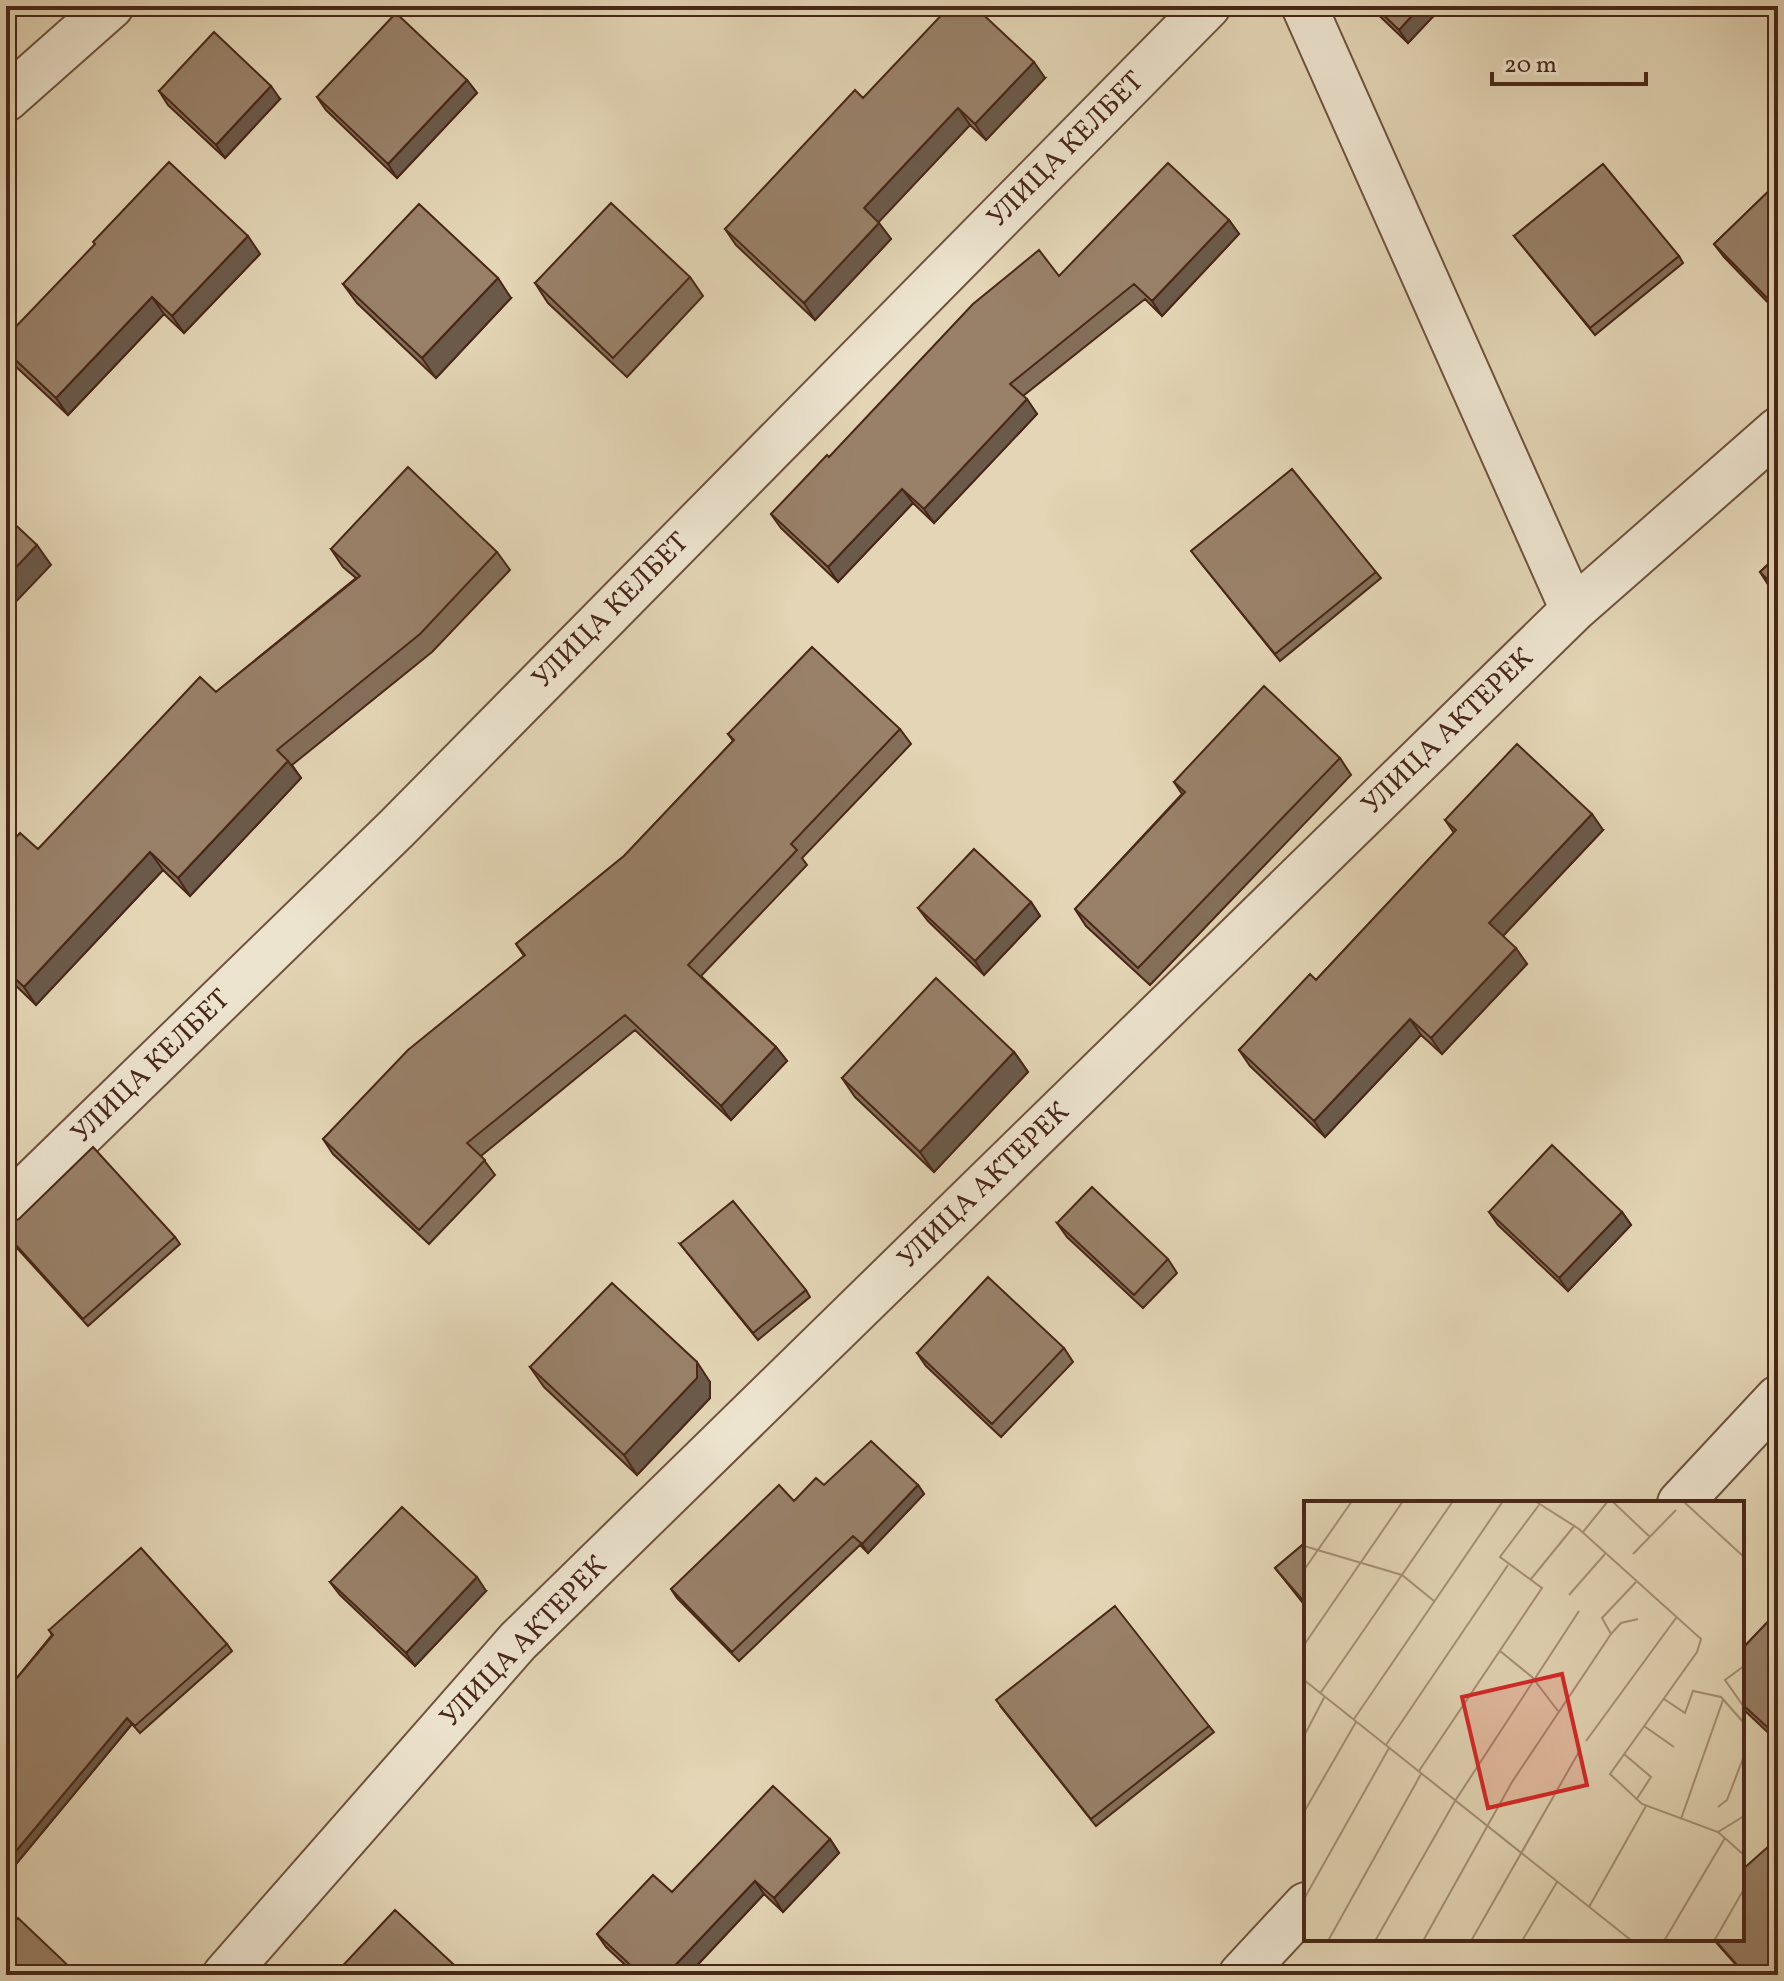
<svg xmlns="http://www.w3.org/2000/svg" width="1784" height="1981" viewBox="0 0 1784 1981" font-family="Vollkorn,serif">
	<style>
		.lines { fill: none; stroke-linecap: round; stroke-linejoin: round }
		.minor-casing { stroke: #70523e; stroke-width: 48 }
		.minor { stroke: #ede4cf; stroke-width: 44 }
		.wall { fill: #846f5a; stroke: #492617; stroke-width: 2 }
		.shaded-wall { fill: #6b5a4a; stroke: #492617; stroke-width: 2 }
		.building { fill: #998169; stroke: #492617; stroke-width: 2 }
		.labels { text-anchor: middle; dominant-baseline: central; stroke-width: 6; stroke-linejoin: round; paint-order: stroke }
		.street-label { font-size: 28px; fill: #492617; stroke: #ede4cf }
		.inset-road { fill: none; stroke: #a58f76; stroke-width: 2 }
		.view { fill: #d62828; fill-opacity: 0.15; stroke: #d62828; stroke-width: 4 }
		.inset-edge { fill: none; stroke: #492617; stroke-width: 4 }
	</style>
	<rect width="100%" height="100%" fill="#e3d5b5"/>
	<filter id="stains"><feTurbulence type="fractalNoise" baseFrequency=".0025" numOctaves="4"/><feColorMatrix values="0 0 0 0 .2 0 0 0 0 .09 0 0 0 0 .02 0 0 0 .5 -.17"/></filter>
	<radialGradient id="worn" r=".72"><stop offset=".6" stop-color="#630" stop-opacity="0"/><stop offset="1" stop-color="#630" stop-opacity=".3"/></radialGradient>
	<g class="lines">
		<defs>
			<path id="minor" d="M1304 6 1573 610
				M6 99 111 6
				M6 1208 397 828 1208 6
				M1680 1503 1778 1398
				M225 1975 518 1641 1573 610 1778 430
				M1241 1975 1306 1905"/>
		</defs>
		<use href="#minor" class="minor-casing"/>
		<use href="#minor" class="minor"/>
	</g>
	<path class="wall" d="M1369 6H1443L1408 43Z
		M1045 78 986 140 970 125 878 222 891 239 815 320 736 245 725 229 863 98Z
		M467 80 477 93 397 178 326 110 317 97Z
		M159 91 280 99 225 158 168 105Z
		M1778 182V313L1724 257 1714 244Z
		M1229 220 1239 234 1162 316 1145 299 1023 396 1037 414 934 523 913 503 838 582 781 528 771 514 829 457 1059 276Z
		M1514 236 1679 256 1683 263 1595 335Z
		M260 254 184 333 164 314 68 415 11 362 6 355V337Z
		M690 277 703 296 627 377 548 303 535 283Z
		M343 284 511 298 436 378 357 303Z
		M331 549 497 552 510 570 432 652 292 765 301 778 190 896 163 870 36 1005 6 976V848L38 849 216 692 356 578 343 567Z
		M1778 555V594L1769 586 1760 572Z
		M1196 557 1376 572 1381 578 1280 661Z
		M900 729 911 744 802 858 807 865 701 976 776 1047 787 1061 731 1120 635 1030 481 1156 495 1175 429 1244 333 1154 323 1139 524 956 516 944 624 856 733 741 728 734Z
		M1340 758 1351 775 1150 985 1086 926 1075 909 1182 794 1174 782Z
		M1445 820 1603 830 1503 936 1527 964 1442 1054 1421 1035 1325 1137 1250 1066 1239 1050 1316 980 1454 833Z
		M1031 902 1040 916 984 975 928 921 918 908Z
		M1014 1052 1028 1072 934 1172 855 1097 842 1078Z
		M1489 1212H1622L1631 1225 1568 1291 1498 1225Z
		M1057 1223 1168 1259 1177 1273 1143 1308 1067 1237Z
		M6 1225 175 1237 180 1244 88 1326 6 1236Z
		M680 1244 806 1290 810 1297 758 1340Z
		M1064 1348 1073 1362 1001 1437 926 1366 917 1353Z
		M530 1367 710 1382V1398L637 1475 544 1387Z
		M824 1485H918L924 1494 868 1553 860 1545 739 1661 677 1598 671 1589 794 1501Z
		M1306 1542V1607L1275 1568Z
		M330 1582 486 1591 415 1666 340 1595Z
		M1778 1611V1742L1742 1708V1649Z
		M49 1630 227 1644 232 1651 140 1733 132 1724 16 1864 6 1856V1691L52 1635Z
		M1001 1707 1209 1726 1214 1732 1096 1826Z
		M1778 1838V1972L1774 1975H1745L1713 1939H1742Z
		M830 1839 839 1853 783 1912 764 1894 688 1975H636L606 1947 597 1934 672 1892Z"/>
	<path class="shaded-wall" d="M1421 6H1443L1408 43 1399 30Z
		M1034 62 1045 78 986 140 975 124Z
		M467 80 477 93 397 178 388 164Z
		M271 86 280 99 225 158 216 145Z
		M958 108 970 125 876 225 864 208Z
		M1229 220 1239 234 1162 316 1152 301Z
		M879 223 891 239 815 320 804 303Z
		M248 236 260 254 184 333 172 316Z
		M498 278 511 298 436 378 422 358Z
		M152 297 164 314 68 415 56 398Z
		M1027 399 1037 414 934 523 924 509Z
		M902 489 913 503 838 582 828 567Z
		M37 545 51 565 6 612V578Z
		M288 761 301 778 190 896 178 878Z
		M1592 814 1603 830 1500 939 1489 923Z
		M150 852 163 870 36 1005 24 987Z
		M1031 902 1040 916 984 975 975 961Z
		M1516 948 1527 964 1442 1054 1431 1038Z
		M1410 1019 1421 1035 1325 1137 1314 1121Z
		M776 1047 787 1061 731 1120 721 1106Z
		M1014 1052 1028 1072 934 1172 920 1152Z
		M1622 1212 1631 1225 1568 1291 1559 1278Z
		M697 1362 710 1382V1398L637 1475 624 1455Z
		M918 1485 924 1494 868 1553 862 1544Z
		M477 1577 486 1591 415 1666 406 1653Z
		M127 1718 132 1724 16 1864 11 1857Z
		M830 1839 839 1853 783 1912 774 1898Z
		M755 1881 764 1894 688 1975H666Z"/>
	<path class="building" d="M950 6H974L1034 62 975 124 958 108 864 208 879 223 804 303 725 229 855 90 863 98Z
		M1374 6H1421L1399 30Z
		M396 13 467 80 388 164 317 97Z
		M214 32 271 86 216 145 159 91Z
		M169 162 248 236 172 316 152 297 56 398 6 351V337L95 244 93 242Z
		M1168 163 1229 220 1152 301 1134 284 1010 384 1027 399 924 509 902 489 828 567 771 514 827 455 829 457 973 304 1039 250 1059 276Z
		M1603 164 1679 256 1590 328 1514 236Z
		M1778 182V309L1714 244Z
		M611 203 690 277 613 358 535 283Z
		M419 204 498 278 422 358 343 284Z
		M408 467 497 552 420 634 277 750 288 761 178 878 150 852 24 987 6 970V848L20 833 38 849 200 677 216 692 360 576 331 549Z
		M1292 469 1376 572 1275 654 1191 551Z
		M6 516 37 545 6 578Z
		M1778 555V590L1760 572Z
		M812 647 900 729 791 844 797 850 688 965 776 1047 721 1106 625 1015 467 1143 485 1160 419 1230 323 1139 408 1050 525 955 516 944 624 856 734 740 728 734Z
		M1264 686 1340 758 1138 968 1075 909 1185 792 1174 782Z
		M1517 744 1592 814 1489 923 1516 948 1431 1038 1410 1019 1314 1121 1239 1050 1310 974 1316 980 1456 830 1445 820Z
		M974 849 1031 902 975 961 918 908Z
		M936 978 1014 1052 920 1152 842 1078Z
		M1552 1145 1622 1212 1559 1278 1489 1212Z
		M93 1147 175 1237 83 1319 6 1234V1225L19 1219Z
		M1092 1187 1168 1259 1134 1295 1057 1223Z
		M733 1201 806 1290 753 1333 680 1244Z
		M988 1277 1064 1348 992 1424 917 1353Z
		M612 1283 697 1362V1378L624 1455 530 1367Z
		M871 1441 918 1485 862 1544 853 1536 732 1652 671 1589 779 1485 794 1501 816 1478 824 1485Z
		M402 1507 477 1577 406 1653 330 1582Z
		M1306 1542V1604L1275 1568Z
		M141 1548 227 1644 135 1726 127 1718 11 1857 6 1853V1691L53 1635 49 1630Z
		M1115 1606 1209 1726 1091 1819 996 1700Z
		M1778 1611V1737L1742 1704V1649Z
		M773 1786 830 1839 774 1898 755 1881 666 1975H641L597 1934 653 1875 672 1892Z
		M1778 1838V1961L1762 1975H1746L1714 1939H1742V1870Z
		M395 1910 465 1975H334Z
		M18 1918 78 1975H6V1930Z"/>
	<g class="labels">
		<g class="street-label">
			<text transform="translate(1066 150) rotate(-45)">УЛИЦА КЕЛБЕТ</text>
			<text transform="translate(611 611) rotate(-45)">УЛИЦА КЕЛБЕТ</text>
			<text transform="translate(1448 732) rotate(-44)">УЛИЦА АКТЕРЕК</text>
			<text transform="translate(151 1067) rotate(-44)">УЛИЦА КЕЛБЕТ</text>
			<text transform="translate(984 1186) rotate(-44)">УЛИЦА АКТЕРЕК</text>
			<text transform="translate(524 1642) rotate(-46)">УЛИЦА АКТЕРЕК</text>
		</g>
	</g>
	<g transform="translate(1304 1501)">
		<rect width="440" height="440" fill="#e3d5b5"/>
		<path class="inset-road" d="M231 0 275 28 397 138 393 151 306 273 338 303 414 331 440 354M308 0 346 36M379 0 440 56M279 31 304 0M0 45 98 74 130 100M329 53 372 9M0 69 48 0M227 78 271 24M265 94 301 53M307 133 317 122 334 118M0 144 99 0M196 150 228 176 254 210M440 165 421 179 440 206M0 179 328 440M17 191 149 0M360 198 381 212 389 190 417 196 440 222M50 218 199 0M340 225 370 246M0 235 21 195M282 240 372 117M82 244 204 64M320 253 347 276 332 299M115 270 238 87 196 56 235 4M414 306 423 299 440 255M0 311 52 221M377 318 419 199M414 331 440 315M0 398 85 247M285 406 342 305M24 440 117 273M71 440 151 300 275 110M119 440 208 281 307 133 298 117 332 81M167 440 276 249M218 440 253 381M360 440 421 337M410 440 440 388"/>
		<path class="view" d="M258 173 283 284 184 307 158 196Z"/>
		<rect width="440" height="440" class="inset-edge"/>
	</g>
	<rect width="1784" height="1981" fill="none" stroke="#e3d5b5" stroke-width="32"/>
	<rect x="8" y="8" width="1768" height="1965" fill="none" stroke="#492617" stroke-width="4"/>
	<rect x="16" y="16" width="1752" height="1949" fill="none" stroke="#492617" stroke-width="2"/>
	<path d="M1492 72v12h154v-12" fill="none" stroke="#492617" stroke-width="4"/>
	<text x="1504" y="72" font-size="24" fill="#492617" stroke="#ede4cf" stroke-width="6" paint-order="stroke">20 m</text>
	<rect width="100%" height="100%" filter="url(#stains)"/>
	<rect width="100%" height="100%" fill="url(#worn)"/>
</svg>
